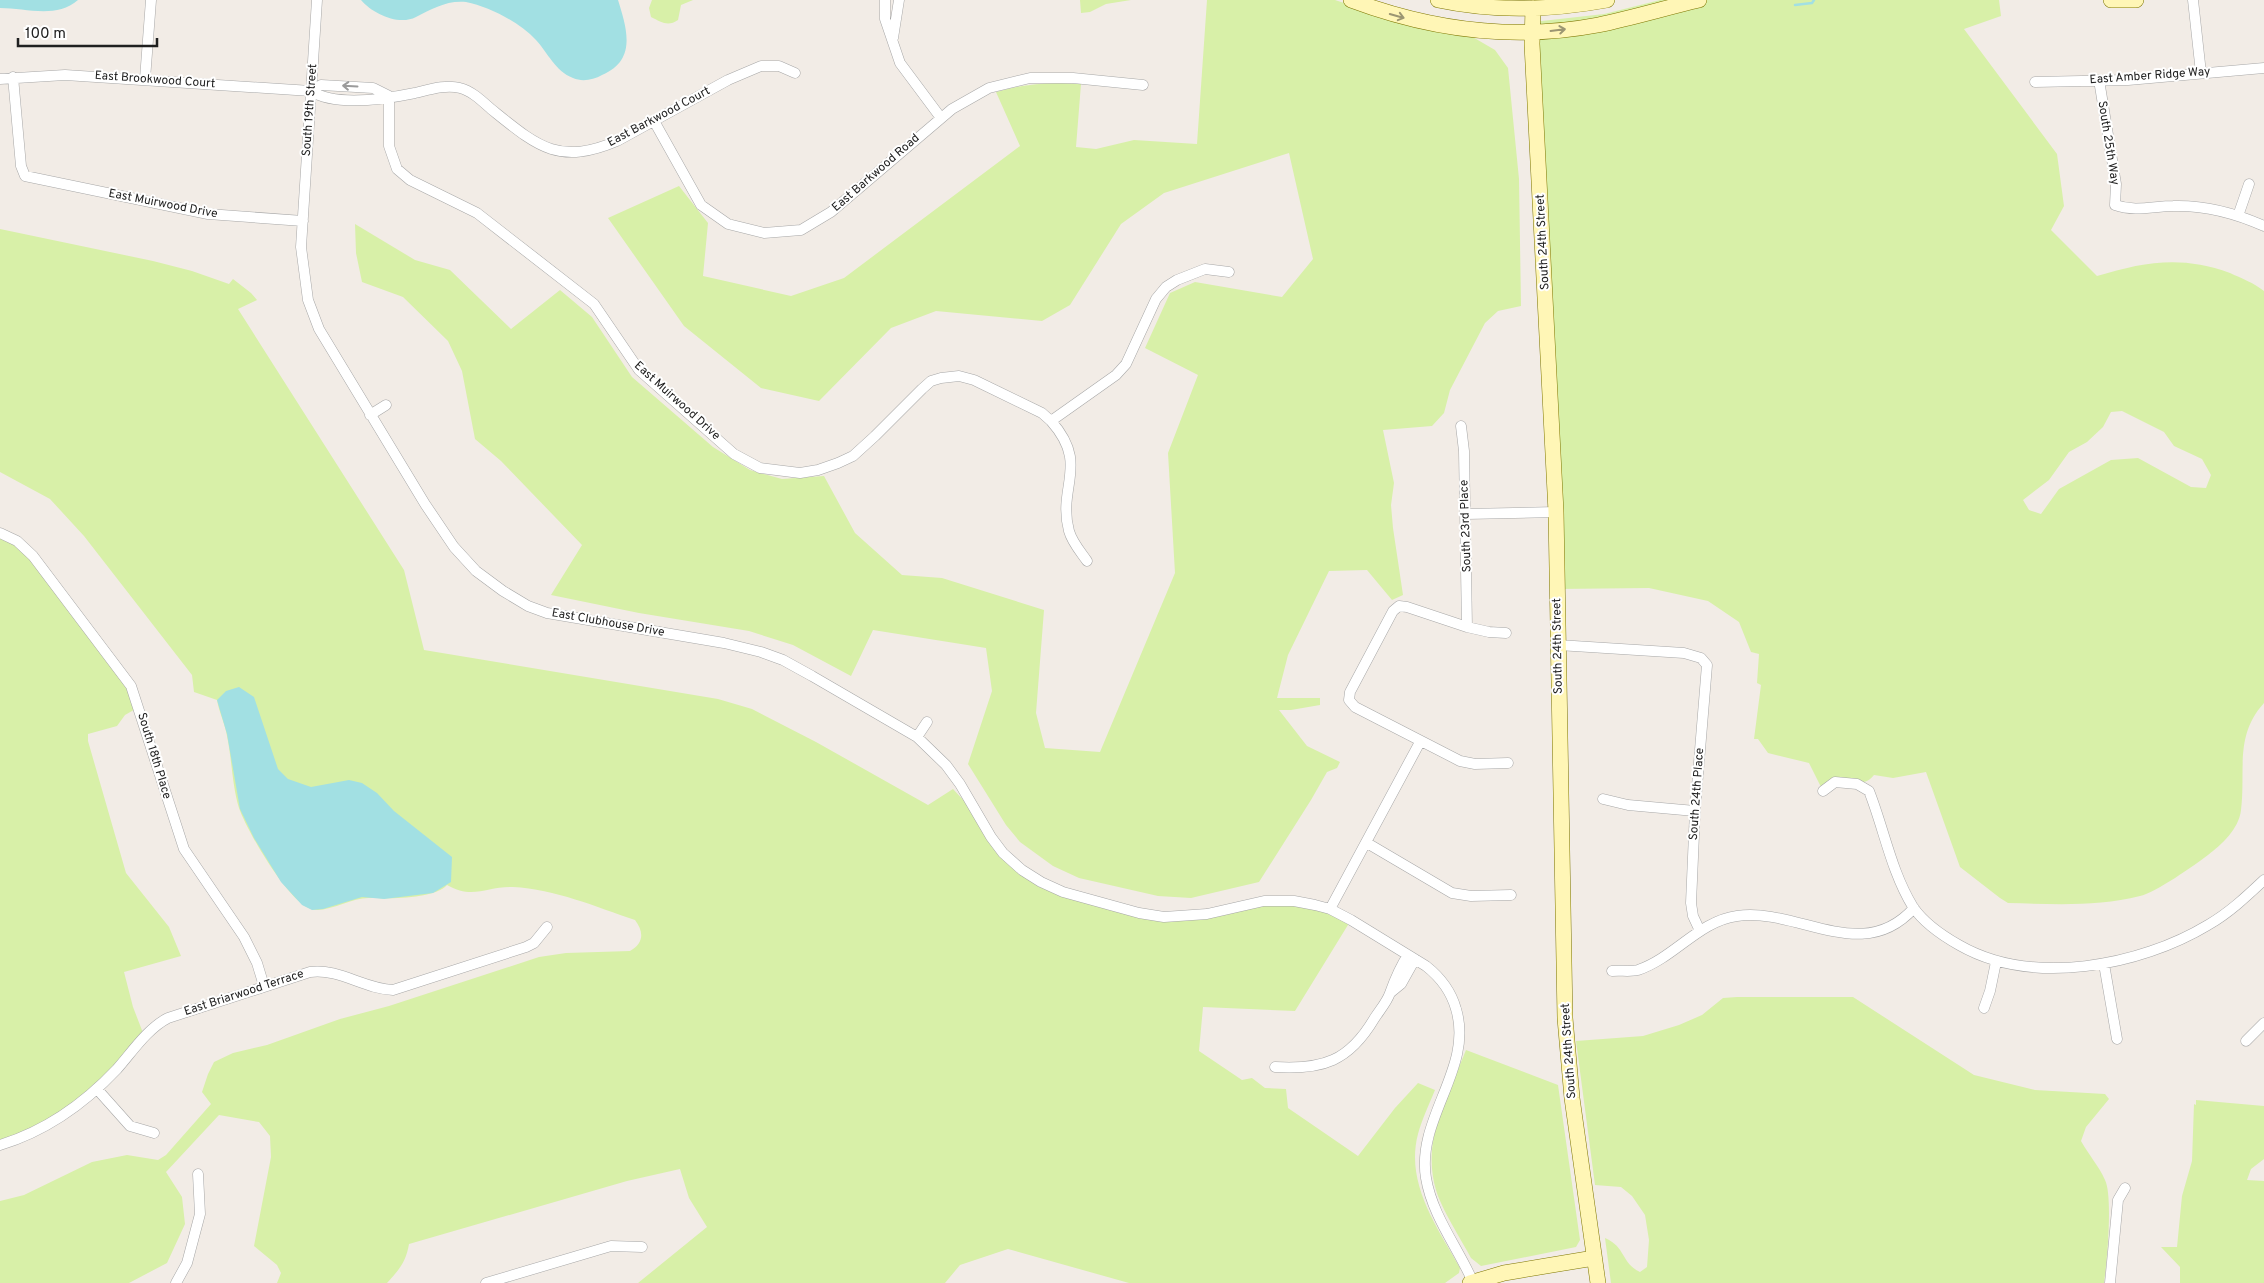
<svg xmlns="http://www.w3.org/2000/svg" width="2264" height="1283" viewBox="0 0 2264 1283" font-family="Overpass,sans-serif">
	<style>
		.grass { fill: #d8f0a8; fill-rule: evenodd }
		.water { fill: #a2e0e3 }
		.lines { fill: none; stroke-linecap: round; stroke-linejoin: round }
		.stream { stroke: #a2e0e3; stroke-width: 2.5 }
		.street-casing { stroke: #a7a7a7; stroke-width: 11 }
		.secondary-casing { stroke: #7e7600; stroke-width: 16 }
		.street { stroke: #fff; stroke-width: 10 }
		.secondary { stroke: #fff6b6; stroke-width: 15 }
		.oneway { stroke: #9b9672 }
		.oneway2 { stroke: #9b9b9b }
		.labels { text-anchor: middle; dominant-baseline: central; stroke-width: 4; stroke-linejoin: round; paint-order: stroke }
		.street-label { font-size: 12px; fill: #202020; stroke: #fff }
	</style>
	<rect width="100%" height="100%" fill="#f2ece6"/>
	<path class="grass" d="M652 0H693L681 5 678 20C668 27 661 22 651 17L649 8Z
		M1080 0H1131L1106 4 1090 12 1081 13Z
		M1207 0H1335L1410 25 1471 36 1495 50 1508 68 1519 179 1521 306 1498 311 1485 323 1450 390 1444 413 1432 426 1383 430 1394 483 1391 505 1393 528 1403 595 1392 600 1367 570 1329 571 1288 655 1277 698H1320V705L1291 710H1279L1307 746 1340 762 1337 768 1327 772 1311 800 1259 882 1191 898 1158 896 1079 878 1053 866 1020 842 1006 825 968 764 992 691 986 648 873 630 851 676 793 645 749 631 639 613 551 595 582 545 501 461 475 439 462 371 448 341 403 297 362 282 356 253 355 224 415 260 450 270 511 329 560 290 592 317 632 377 713 447 750 470 782 479 824 476 855 533 902 575 942 578 1044 610 1036 713 1045 748 1100 752 1175 573 1168 453 1198 375 1145 348 1170 293 1195 282 1282 297 1313 259 1289 153 1164 193 1121 224 1070 305 1042 321 936 311 891 328 819 401 761 388 684 326 608 218 679 186 708 223 703 276 791 296 844 278 1020 146 996 92C1028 83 1047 82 1081 84L1076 147 1096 149 1134 140 1197 144Z
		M1660 0H1999L2001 16 1964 29 2057 154 2064 206 2051 230 2097 276C2144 262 2181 255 2230 273 2241 278 2254 283 2264 291V703C2234 736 2246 771 2241 810 2239 829 2221 845 2208 855 2195 865 2155 893 2140 896 2097 907 2052 904 2008 903L2000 898 1960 867 1926 772 1893 778 1874 775C1865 787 1849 783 1835 782L1823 791 1809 763 1768 753 1758 739H1754L1761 685 1757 683 1759 654 1751 652 1739 622 1708 601 1649 588 1557 589 1533 22 1604 14ZM2122 411 2164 432 2174 446 2202 459 2211 475 2206 488 2191 487 2138 458 2111 460 2059 489 2041 514 2029 510 2023 500 2049 480 2069 452 2087 442 2103 427 2111 412Z
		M0 229 153 261 192 271 229 284 233 279 251 293 257 300 238 309 404 570 424 650 718 699 752 709 816 742 928 805 953 789 980 818 991 837 1041 882 1164 917 1294 901 1351 920 1295 1011 1203 1007 1199 1051 1242 1080 1252 1078 1265 1088 1286 1089 1288 1108 1358 1156 1395 1108 1418 1083 1435 1090C1429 1105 1422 1119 1418 1134 1405 1183 1437 1227 1460 1268L1459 1273 1445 1283H1129L1008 1249 960 1265 945 1283H638L707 1227 689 1198 680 1169 627 1181 409 1244C406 1262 399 1270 387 1283H277L281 1273 277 1265 254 1246 271 1157 270 1136 259 1122 219 1115 166 1172 182 1197 185 1224 167 1263 129 1283H0V1201L24 1195 92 1162 127 1155 158 1160 166 1155 211 1104 202 1092 208 1074 214 1062 233 1053 267 1045 340 1019 389 1006 539 957 566 953 630 951C644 943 644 932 635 920 596 907 555 889 513 887 487 886 473 900 447 885 435 899 388 899 370 898 352 897 326 914 311 909 288 902 247 831 239 808 232 785 232 760 227 736 225 724 219 712 217 700L194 692 192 675 84 536 50 499 0 472Z
		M0 533 17 541 100 646 139 707 125 715 117 726 88 734V741L126 873 169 927 181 956 124 972 133 1007 145 1038 74 1108 0 1145Z
		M1737 997H1853L1974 1075 2035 1090 2105 1094 2109 1099 2086 1127 2081 1141C2088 1154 2099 1166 2105 1180 2113 1196 2107 1263 2104 1283H1611L1605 1238C1626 1247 1621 1263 1640 1272L1647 1267 1649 1240 1645 1215 1632 1196 1621 1187 1595 1185 1576 1041 1643 1036 1679 1025 1702 1015 1723 998Z
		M1466 1050 1558 1085 1580 1240 1576 1247 1481 1266 1471 1258C1461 1239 1441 1208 1436 1190 1421 1140 1448 1095 1466 1050Z
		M2196 1100 2264 1106V1159L2251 1169 2247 1180 2264 1181V1283H2180V1267L2161 1247H2177L2182 1196 2192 1161 2194 1104 2196 1105Z"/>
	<path class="water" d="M0 0H78C56 19 26 8 0 8Z
		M361 0H618C627 29 637 60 602 75 593 80 582 82 573 78 555 71 548 53 536 40 519 22 490 7 466 2 447 0 432 9 416 17 399 26 373 14 361 0Z
		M239 687 254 697 278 769 288 779 311 787 349 780 362 783 377 793 394 811 452 857 451 882 433 893 384 899 362 897 323 909 312 910 302 905 281 882 254 838 240 809 227 734 217 700 226 691Z"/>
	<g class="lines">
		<path class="stream" d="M1795 5 1812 3 1814 0"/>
		<defs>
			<path id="street" d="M317 0 301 247 308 300 319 329 425 504 454 547 476 571 503 591 528 606 547 613 724 643 761 652 783 660 812 676 917 737 946 765 960 784 991 837 1003 853 1022 870 1041 882 1063 892 1139 913 1164 917 1207 914 1264 901H1294L1315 905 1330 909 1351 920 1426 966C1440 977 1451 991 1456 1009 1474 1068 1416 1118 1426 1178 1432 1215 1458 1248 1473 1282
				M885 0V19L900 63 941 118
				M2193 0 2201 73
				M893 38 899 0
				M13 77 21 166 25 176 208 214 303 221
				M0 79 65 75 311 91C336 107 386 99 415 93 428 90 446 84 460 88 472 91 482 101 491 109 537 146 558 166 617 141L728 80 761 66H779L795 73
				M145 79 151 0
				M2099 80 2116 184 2115 205C2135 212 2154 206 2173 206 2205 205 2235 213 2264 226
				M2035 82 2128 80 2264 68
				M311 91 321 85 373 88 389 96
				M389 96V146L397 169 410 180 477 213 594 304 639 370 734 454 760 468 800 473 818 470 838 463 853 456 875 436 922 389 931 381 941 378 959 376 974 380 1042 413 1051 421
				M654 121 701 205 728 224 764 233 801 230 831 212 952 109 989 88 1030 78H1073L1143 85
				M2238 216 2249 184
				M370 415 386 405
				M1461 426 1464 451 1467 627
				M1466 514 1556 512
				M0 533 17 541 33 556 131 686 184 849 244 937 257 963 264 986
				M1087 561C1080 551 1072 542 1069 531 1057 486 1090 465 1051 421L1116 375 1126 364 1156 299 1166 287 1177 280 1205 269 1229 272
				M1506 633 1489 632 1467 627 1407 607 1399 606 1393 611 1350 692 1349 700 1355 707 1460 761 1475 764 1508 763
				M1558 645 1684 653 1701 658 1707 665 1695 811 1691 903 1693 916 1700 931
				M917 737 927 722
				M1823 791 1835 782 1857 784 1869 791C1884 829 1891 871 1913 907 1924 923 1943 936 1959 945 2032 987 2140 966 2208 925 2229 913 2247 896 2264 880
				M1603 799 1628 805 1695 811
				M1367 843 1452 893 1471 896 1511 895
				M1330 909 1420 742
				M2104 964 2117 1039
				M1612 971C1620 970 1630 972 1638 970 1674 958 1699 921 1737 916 1798 907 1862 966 1914 908
				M1390 993 1401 984 1415 959
				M1984 1008 1990 991 1996 962
				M2246 1041 2264 1023
				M1275 1067C1323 1070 1349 1061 1374 1019 1379 1011 1387 1002 1390 993 1395 979 1400 967 1408 955
				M97 1089 130 1126 154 1133
				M0 1145C46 1131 84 1104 117 1069 132 1052 148 1028 168 1018L310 972C339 968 364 989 393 990L526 947 534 943 547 927
				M176 1283 187 1263 200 1214 198 1174
				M486 1283 611 1246 642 1247
				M2110 1283 2118 1200 2125 1188"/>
			<path id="secondary" d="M1351 0C1431 30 1514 41 1598 25 1632 18 1665 8 1699 0
				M1438 0C1494 12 1552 10 1607 0
				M2111 0H2136
				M1533 8 1532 44 1556 512 1565 1018 1572 1098 1598 1283
				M1470 1283 1504 1273 1594 1258"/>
		</defs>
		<use href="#street" class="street-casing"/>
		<use href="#secondary" class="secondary-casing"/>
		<use href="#street" class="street"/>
		<use href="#secondary" class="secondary"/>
	</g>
	<defs><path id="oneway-shaft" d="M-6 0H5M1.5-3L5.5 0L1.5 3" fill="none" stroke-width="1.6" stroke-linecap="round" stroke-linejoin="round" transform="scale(1.25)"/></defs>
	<g class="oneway">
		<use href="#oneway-shaft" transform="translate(1397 16) rotate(16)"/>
		<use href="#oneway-shaft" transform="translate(1558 30) rotate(-7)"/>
	</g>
	<use class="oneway2" href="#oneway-shaft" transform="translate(350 86) rotate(-177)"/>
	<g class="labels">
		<g class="street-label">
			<text transform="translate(2150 76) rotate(-4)">East Amber Ridge Way</text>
			<text transform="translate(155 80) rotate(4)">East Brookwood Court</text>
			<text transform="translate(310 110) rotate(-86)">South 19th Street</text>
			<text transform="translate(659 117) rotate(-28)">East Barkwood Court</text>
			<text transform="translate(2108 143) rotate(81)">South 25th Way</text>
			<text transform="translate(876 173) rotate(-41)">East Barkwood Road</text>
			<text transform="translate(163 204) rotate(11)">East Muirwood Drive</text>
			<text transform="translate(1543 242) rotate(-93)">South 24th Street</text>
			<text transform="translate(677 401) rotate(42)">East Muirwood Drive</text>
			<text transform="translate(1466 526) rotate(-92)">South 23rd Place</text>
			<text transform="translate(608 623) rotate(10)">East Clubhouse Drive</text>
			<text transform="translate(1558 646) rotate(-91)">South 24th Street</text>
			<text transform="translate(154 756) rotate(73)">South 18th Place</text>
			<text transform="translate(1697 794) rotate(-86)">South 24th Place</text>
			<text transform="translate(244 993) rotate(-18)">East Briarwood Terrace</text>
			<text transform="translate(1569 1051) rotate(-94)">South 24th Street</text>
		</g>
	</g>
	<path d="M18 38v8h139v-8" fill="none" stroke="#202020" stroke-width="2.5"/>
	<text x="25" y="38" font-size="15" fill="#202020" stroke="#ffffff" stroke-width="4" paint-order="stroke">100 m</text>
</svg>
